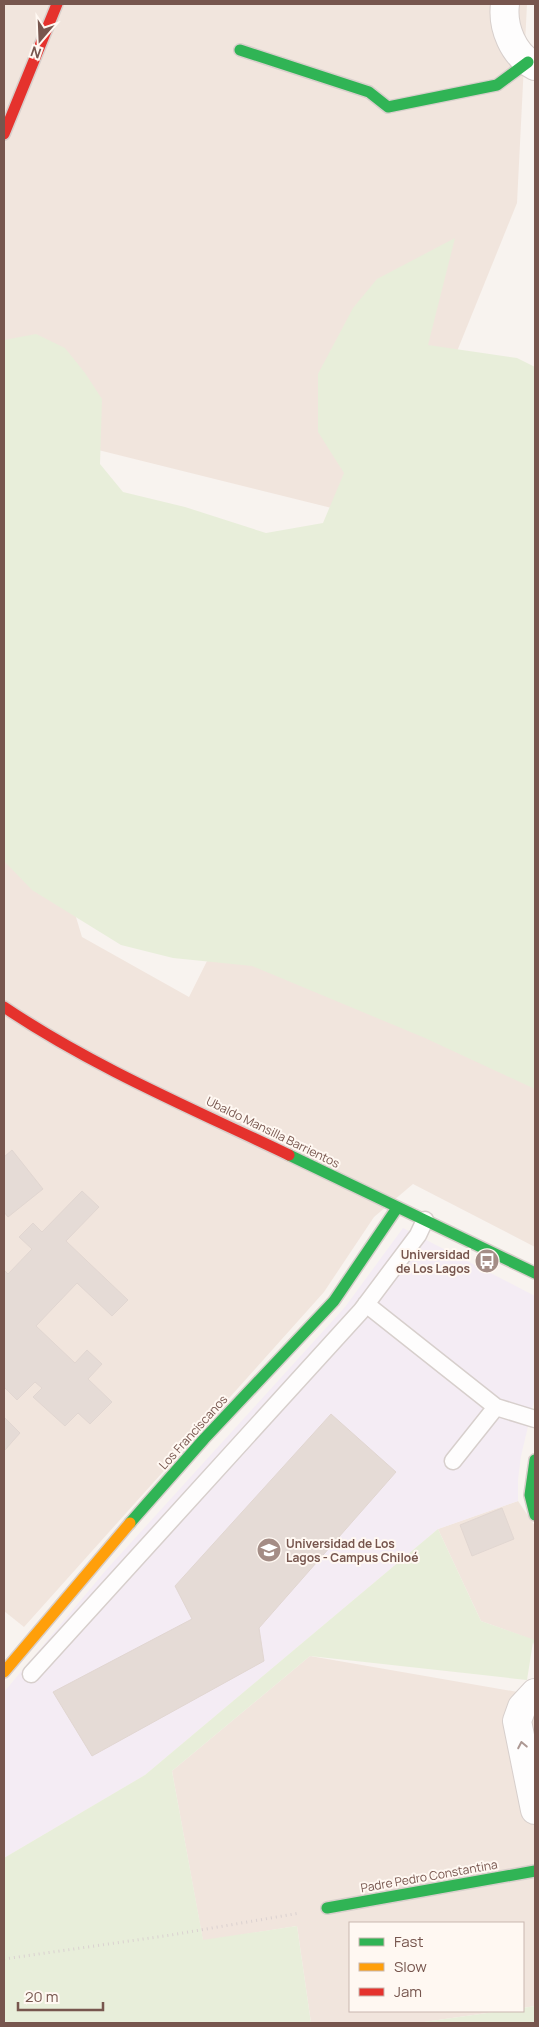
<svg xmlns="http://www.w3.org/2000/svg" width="539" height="2027" viewBox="0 0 539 2027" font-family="Manrope,sans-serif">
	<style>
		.residential { fill: #f1e5dd }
		.education { fill: #f4ecf4 }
		.green { fill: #e8eeda }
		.building { fill: #e5dbd6; stroke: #e1d6d1 }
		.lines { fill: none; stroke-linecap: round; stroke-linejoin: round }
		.lane-casing { stroke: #d7cfcc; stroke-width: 19 }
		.street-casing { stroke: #d7cfcc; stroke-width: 30 }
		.fast-casing { stroke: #d8cfcb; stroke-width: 14 }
		.slow-casing { stroke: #d8cfcb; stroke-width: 14 }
		.jam-casing { stroke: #d8cfcb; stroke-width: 14 }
		.path { stroke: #dad1d0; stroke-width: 3; stroke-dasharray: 1 4; stroke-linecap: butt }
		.lane { stroke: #fefdfd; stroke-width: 16 }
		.street { stroke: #fefdfd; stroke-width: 28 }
		.fast { stroke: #30b455; stroke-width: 11 }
		.slow { stroke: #ff9f0a; stroke-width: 11 }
		.jam { stroke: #e5322d; stroke-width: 11 }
		.oneway { stroke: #ad9994 }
		.labels { text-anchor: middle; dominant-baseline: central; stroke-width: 4; stroke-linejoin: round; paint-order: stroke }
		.street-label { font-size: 12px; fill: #77564e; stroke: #fff8f2 }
		.poi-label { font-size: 12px; font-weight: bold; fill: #77564e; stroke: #fff8f2; text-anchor: end }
	</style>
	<rect width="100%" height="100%" fill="#f8f3ef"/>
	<path class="residential" d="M4 4H527L517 203 388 522 54 439 4 548Z
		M4 828 69 894 82 937 189 997 227 921 535 1065V1247L413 1184 374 1217 324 1292 24 1627 4 1611Z
		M518 1501 535 1526V1640H533L481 1621 438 1529Z
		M310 1656 535 1695V2006L523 2008V1923H350V2011H501L417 2023H311L297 1926 203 1941 172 1771Z"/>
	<path class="education" d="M403 1228 535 1296V1397L521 1456 518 1480V1501L438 1529 145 1775 4 1858V1692L106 1570 345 1307Z"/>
	<path class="green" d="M455 238 428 345 517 358 535 367V1089L425 1038 252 966 173 958 121 945 32 890 4 861V340L36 334 65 348 85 373 102 399 100 464 123 492 185 507 266 533 323 523 344 473 318 432V374L353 308 377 279Z
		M438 1529 481 1621 535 1640V1648L533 1642 527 1680 310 1656 172 1771 203 1940 297 1926 311 2023H4V1858L145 1775Z
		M535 2006V2023H417L501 2011H523V2008Z"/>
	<path class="building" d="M12 1150 43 1189 8 1217 4 1212V1157Z
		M82 1191 99 1207 66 1241 128 1300 112 1316 77 1283 36 1326 75 1363 87 1350 102 1364 88 1379 112 1402 90 1424 78 1413 65 1426 33 1397 42 1388 35 1382 17 1400 4 1387V1270L8 1274 32 1249 19 1237 33 1223 42 1232Z
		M331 1414 396 1472 259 1628 264 1661 92 1756 53 1692 192 1619 175 1586Z
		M4 1417 20 1433 5 1450 4 1448Z
		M502 1508 514 1539 472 1556 460 1525Z"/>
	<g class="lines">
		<defs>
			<path id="lane" d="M366 1304 496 1407 535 1419
				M453 1461 496 1407
				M31 1674 361 1311 418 1235 425 1220"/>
			<path id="street" d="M505 4C502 27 513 55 535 66
				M535 1693 522 1707 517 1721 535 1810"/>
			<path id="fast" d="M240 50 369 92 388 107 497 85 528 62
				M289 1155 535 1273
				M535 1460 530 1495 535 1515
				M130 1523 204 1439 334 1301 397 1208
				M327 1908 535 1871"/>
			<path id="slow" d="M4 1672 130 1523"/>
			<path id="jam" d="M4 134 57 4
				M4 1007C93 1067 193 1109 289 1155"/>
		</defs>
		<use href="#lane" class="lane-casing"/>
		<use href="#street" class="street-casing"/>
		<use href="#fast" class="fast-casing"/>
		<use href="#slow" class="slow-casing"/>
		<use href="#jam" class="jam-casing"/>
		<path class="path" d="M4 1959 171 1935 300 1913"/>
		<use href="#lane" class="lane"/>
		<use href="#street" class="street"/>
		<use href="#fast" class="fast"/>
		<use href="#slow" class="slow"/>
		<use href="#jam" class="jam"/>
	</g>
	<defs><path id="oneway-chevron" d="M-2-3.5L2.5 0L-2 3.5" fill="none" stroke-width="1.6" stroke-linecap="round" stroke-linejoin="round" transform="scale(1.25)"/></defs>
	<use class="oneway" href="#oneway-chevron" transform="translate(522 1745) rotate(-101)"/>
	<defs>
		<symbol id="bus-disc" viewBox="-11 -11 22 22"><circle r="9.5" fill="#a48d86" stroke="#fff8f2"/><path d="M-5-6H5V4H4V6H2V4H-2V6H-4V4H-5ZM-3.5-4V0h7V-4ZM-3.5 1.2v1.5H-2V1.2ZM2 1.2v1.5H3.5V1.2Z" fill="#fff"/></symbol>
		<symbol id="university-disc" viewBox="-11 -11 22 22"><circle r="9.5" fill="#a48d86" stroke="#fff8f2"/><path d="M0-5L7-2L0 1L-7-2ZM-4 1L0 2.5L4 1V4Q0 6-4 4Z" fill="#fff"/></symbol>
	</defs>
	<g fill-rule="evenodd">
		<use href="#bus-disc" x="473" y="1247" width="28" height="28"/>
		<use href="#university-disc" x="255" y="1536" width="28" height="28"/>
	</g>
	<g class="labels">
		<g class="street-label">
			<text transform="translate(273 1132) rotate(26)">Ubaldo Mansilla Barrientos</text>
			<text transform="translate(193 1432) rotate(-48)">Los Franciscanos</text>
			<text transform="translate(429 1876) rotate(-10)">Padre Pedro Constantina</text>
		</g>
		<g class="poi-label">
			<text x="470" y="1254">Universidad<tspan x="470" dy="14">de Los Lagos</tspan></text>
			<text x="286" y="1543" text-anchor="start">Universidad de Los<tspan x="286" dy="14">Lagos - Campus Chiloé</tspan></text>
		</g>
	</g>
	<rect width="539" height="2027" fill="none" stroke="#77564e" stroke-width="10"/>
	<rect x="349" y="1922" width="175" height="90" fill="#fff8f2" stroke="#c9b7b0"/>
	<rect x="359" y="1938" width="25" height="8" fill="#30b455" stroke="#c9b7b0"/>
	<text x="394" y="1947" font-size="15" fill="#77564e">Fast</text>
	<rect x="359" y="1963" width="25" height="8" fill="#ff9f0a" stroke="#c9b7b0"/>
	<text x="394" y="1972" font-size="15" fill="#77564e">Slow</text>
	<rect x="359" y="1988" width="25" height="8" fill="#e5322d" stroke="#c9b7b0"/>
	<text x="394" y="1997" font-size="15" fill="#77564e">Jam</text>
	<g transform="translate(40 40) rotate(199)" stroke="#fff8f2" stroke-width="4" paint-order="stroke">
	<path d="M0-4L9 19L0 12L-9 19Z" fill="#77564e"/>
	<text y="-8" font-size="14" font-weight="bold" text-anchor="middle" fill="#77564e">N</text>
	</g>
	<path d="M18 2002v8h85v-8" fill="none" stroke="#77564e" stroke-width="2.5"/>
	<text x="25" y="2002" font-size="15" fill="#77564e" stroke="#fff8f2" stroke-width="4" paint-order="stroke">20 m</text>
</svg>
